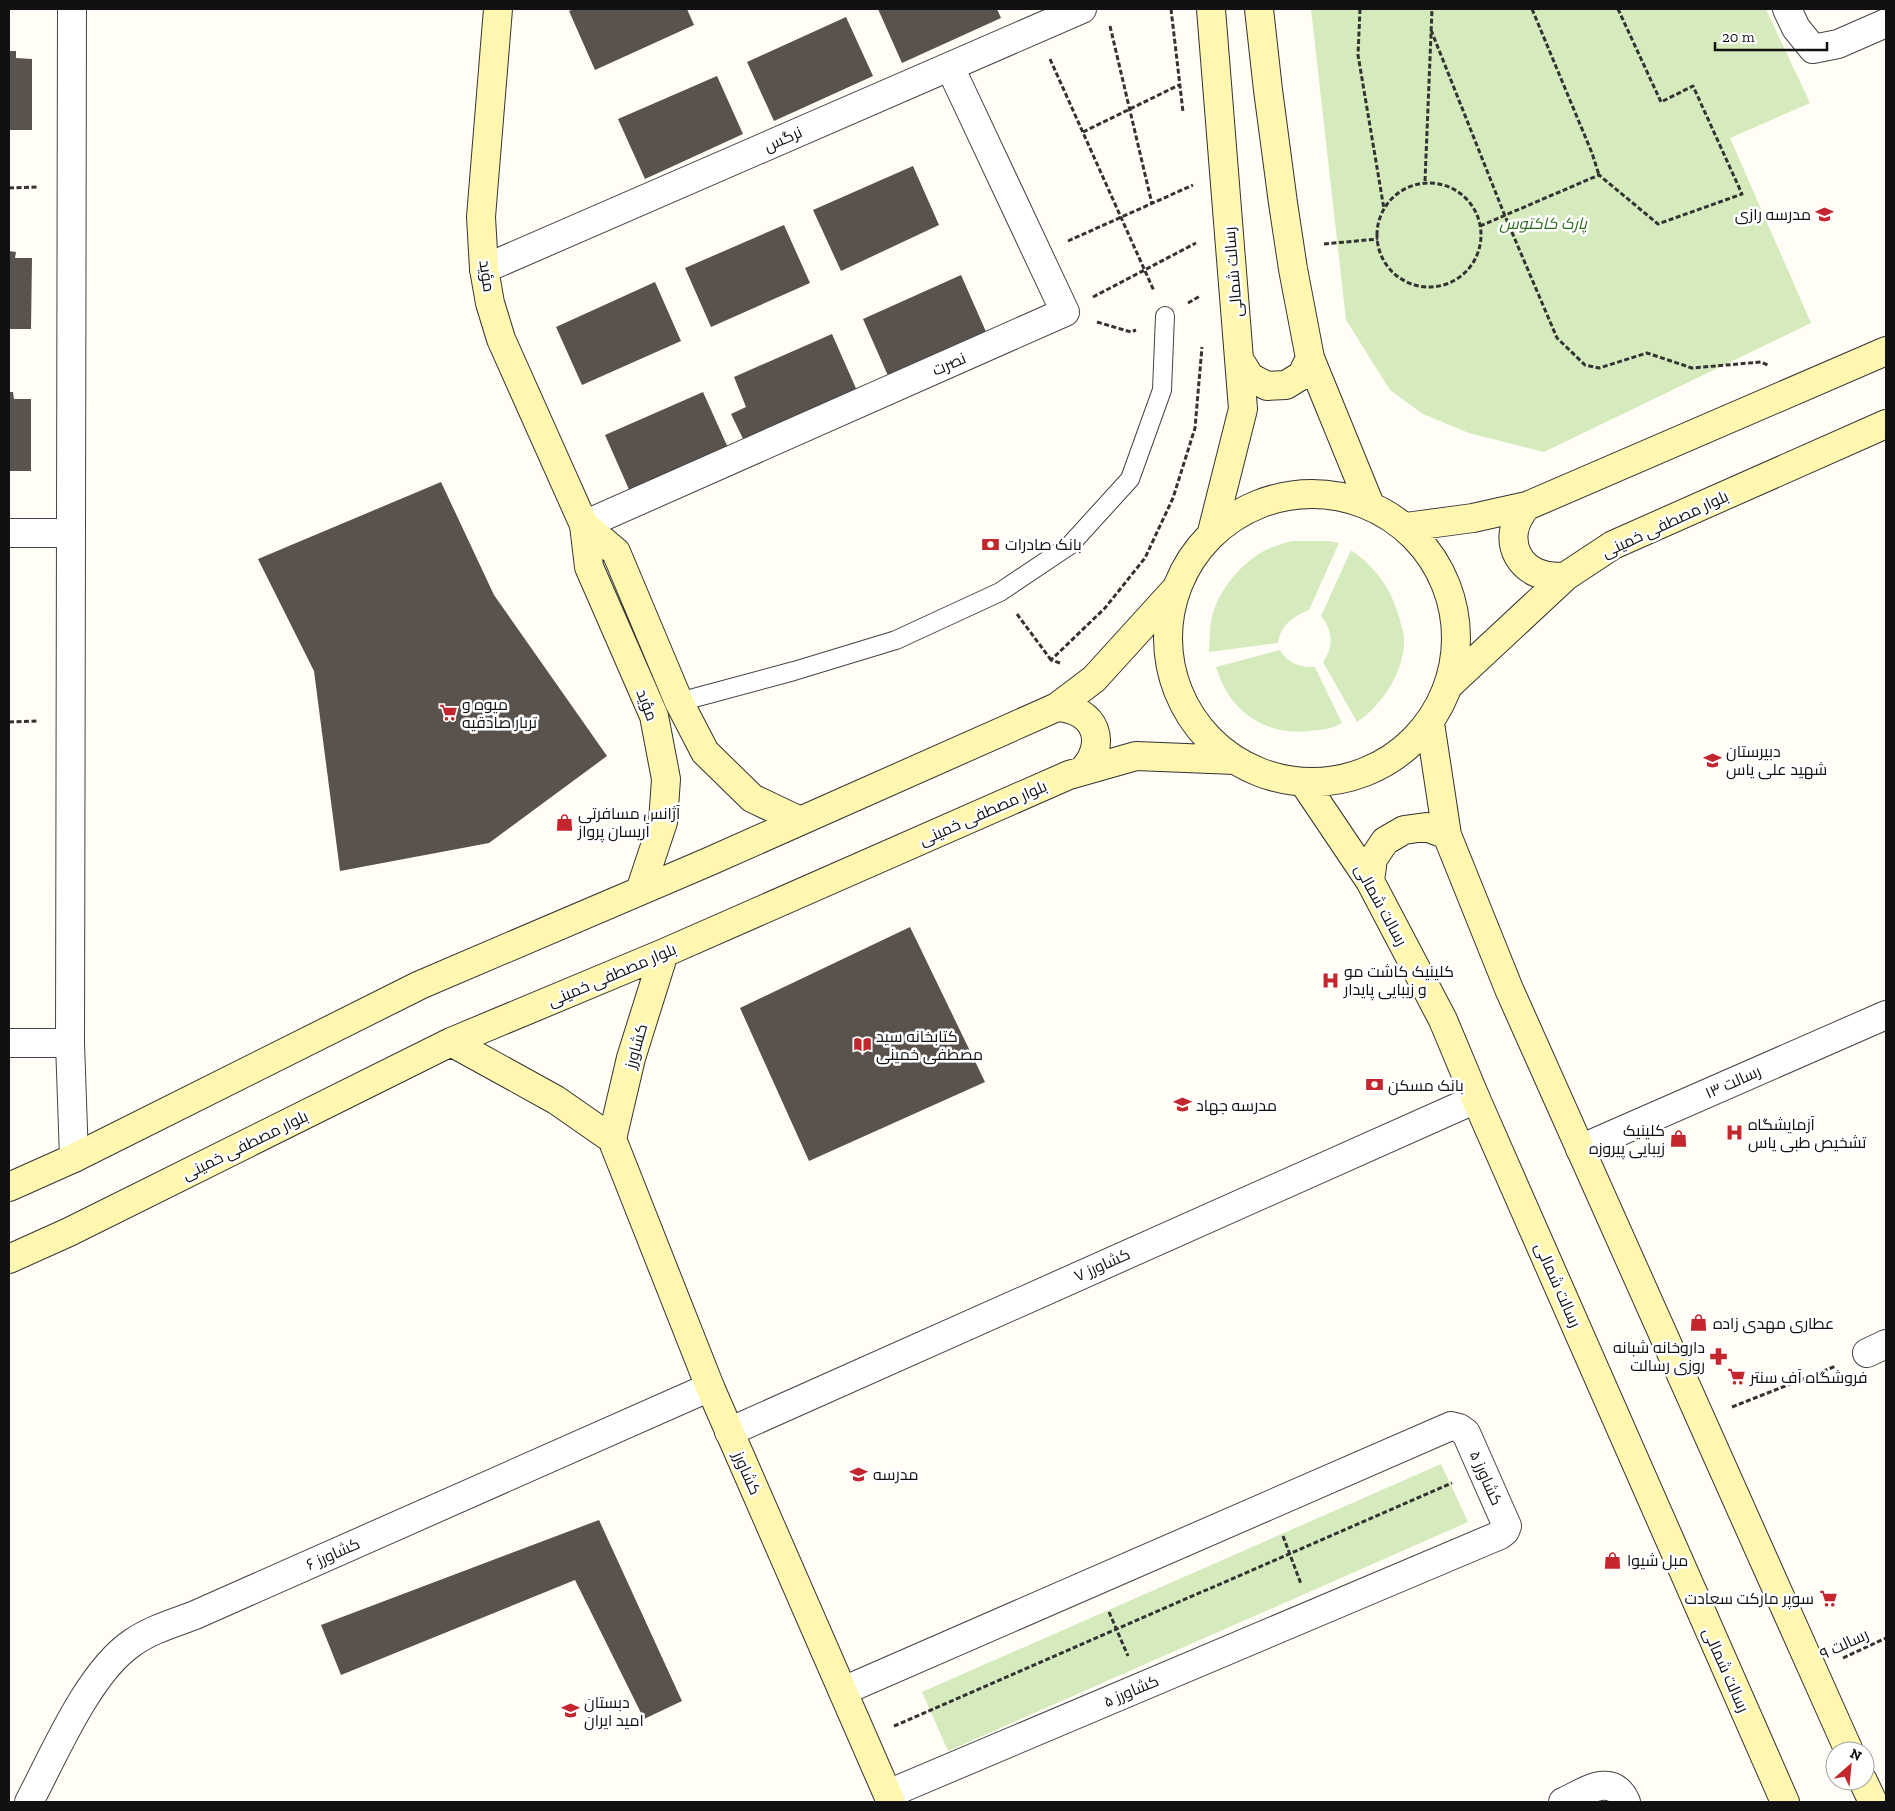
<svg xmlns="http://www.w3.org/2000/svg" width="1895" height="1811" viewBox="0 0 1895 1811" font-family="'Zilla Slab',Cairo,serif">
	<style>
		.green { fill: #d5ebbd }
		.building { fill: #5a524d }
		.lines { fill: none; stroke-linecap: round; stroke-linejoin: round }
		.lane-casing { stroke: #444; stroke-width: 20 }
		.street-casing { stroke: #444; stroke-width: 30 }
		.secondary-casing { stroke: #333; stroke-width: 30 }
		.path { stroke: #333; stroke-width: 3; stroke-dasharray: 5 2.5; stroke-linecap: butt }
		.lane { stroke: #fff; stroke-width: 18 }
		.street { stroke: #fff; stroke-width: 28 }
		.secondary { stroke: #fff6b0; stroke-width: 28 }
		.labels { text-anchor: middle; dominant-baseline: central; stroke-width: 5; stroke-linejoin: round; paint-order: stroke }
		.street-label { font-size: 16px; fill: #111; stroke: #fff }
		.poi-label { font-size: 16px; fill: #111; stroke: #fff; text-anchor: start }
		.park-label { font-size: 16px; font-style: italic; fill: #2f6b1f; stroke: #fff }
	</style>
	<rect width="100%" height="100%" fill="#fffdf5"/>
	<path class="green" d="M1311 9H1766L1810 103 1730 138 1811 323 1544 452 1469 433 1423 414 1390 390 1346 320Z
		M1292 541H1329L1339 543 1309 610C1292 617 1281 625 1278 643L1209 652C1210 641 1209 628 1212 617 1218 590 1244 559 1270 548 1277 545 1285 543 1292 541Z
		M1351 550C1377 568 1392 590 1400 620 1401 626 1404 633 1404 639 1405 670 1383 705 1357 722L1323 662C1334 647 1333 631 1321 616Z
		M1280 650C1288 663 1300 668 1315 667L1342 723C1332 729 1320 730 1309 731 1263 736 1229 710 1216 667Z
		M1441 1464 1468 1522 948 1751 922 1692Z"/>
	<path class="building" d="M574 9H687L694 25 595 70 569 11Z
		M878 9H997L1001 18 902 63Z
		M846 17 873 76 774 121 747 62Z
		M9 51H16V58L32 59V130H9Z
		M717 76 743 134 645 179 618 119Z
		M913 166 939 225 841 271 813 210Z
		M784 225 810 283 711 327 685 268Z
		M9 251 16 252 15 258H32L31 329H9Z
		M961 275 987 334 889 378 863 319Z
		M655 282 681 341 582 385 556 327Z
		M832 334 858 393 746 445 731 414 746 407 734 377Z
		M9 392H13L14 399H31V471H9Z
		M703 392 729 450 631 494 605 435Z
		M441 482 494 595 607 756 489 843 340 871 314 671 258 559Z
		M910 927 985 1082 809 1161 740 1008Z
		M599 1520 682 1701 644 1719 575 1580 341 1675 321 1625Z"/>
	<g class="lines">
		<defs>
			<path id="lane" d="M679 702 794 671 896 640 1000 592 1070 545 1130 479 1162 390 1165 316"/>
			<path id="street" d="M72 9 70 1043 74 1158
				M1787 9 1796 28 1813 49 1838 44 1886 23
				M484 269 1082 9
				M584 525 1065 312 950 67
				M9 533H71
				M9 1043H70
				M1580 1149 1886 1015
				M1867 1353 1886 1344
				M729 1432 1476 1099
				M843 1691 1451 1426 1459 1428 1466 1433 1507 1526 1505 1531 1500 1535 888 1794
				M29 1802C54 1755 88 1673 132 1643 150 1630 174 1623 195 1615L710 1387
				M1563 1802C1585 1792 1612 1771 1626 1802"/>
			<path id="secondary" d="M498 9 481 217 484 269 490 303 501 339 584 525 589 567 654 716 666 779 663 822 640 891
				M1211 9 1243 409 1212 532
				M1259 9 1268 90 1283 203 1293 269 1310 358 1370 505
				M1240 361 1250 377 1267 386 1286 385 1302 375 1310 358
				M1168 638a144 144 0 1 1 288 0a144 144 0 1 1-288 0Z
				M1527 506C1496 540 1522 583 1566 576
				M584 525 616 552 679 702 705 752 752 798 800 821
				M1406 527 1473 518 1527 506 1886 351
				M1449 685 1566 576 1613 545 1886 424
				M1057 707C1095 709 1109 743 1082 771
				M1430 723 1447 835 1509 989 1849 1751
				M1304 783 1370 881 1443 1020 1476 1099 1785 1802
				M1370 881 1373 859 1385 841 1404 830 1426 827 1447 835
				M451 1042 556 1100 612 1139 710 1387 891 1802
				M612 1139 631 1058 664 953
				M9 1187 74 1158 420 985 708 862 1057 707 1094 679 1174 591
				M9 1259 69 1232 451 1042 664 953 1069 775 1136 756 1235 760
				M1863 1781 1873 1802"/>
		</defs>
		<use href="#lane" class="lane-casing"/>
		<use href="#street" class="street-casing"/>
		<use href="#secondary" class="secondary-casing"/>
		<path class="path" d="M1171 9 1183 112
			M1360 9 1358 55 1384 209
			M1532 9 1592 153 1599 175
			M1110 26 1152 204
			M1431 30 1505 216 1557 338 1585 365 1599 368 1647 353 1692 368 1761 362 1768 365
			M1050 59 1154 291
			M1083 132 1179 85
			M1425 181 1432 9
			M1377 235a52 52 0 1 1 104 0a52 52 0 1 1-104 0Z
			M9 188 38 187
			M1480 226 1599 175 1658 224 1742 194 1693 86 1661 102 1618 9
			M1068 241 1193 185
			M1324 244 1378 239
			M1093 297 1196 243
			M1188 303 1200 296
			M1097 322 1131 332 1136 330
			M1017 614 1051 660
			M1060 663 1051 660 1105 608 1145 558 1173 498 1195 428 1202 347
			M9 722 38 721
			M1732 1407 1836 1366
			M1283 1536 1301 1584
			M1109 1612 1128 1656
			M1843 1658 1886 1638
			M894 1726 1452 1483"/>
		<use href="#lane" class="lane"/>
		<use href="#street" class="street"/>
		<use href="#secondary" class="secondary"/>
	</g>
	<defs>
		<symbol id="school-bare" viewBox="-9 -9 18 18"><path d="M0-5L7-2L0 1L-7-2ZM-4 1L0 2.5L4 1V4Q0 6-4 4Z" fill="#c4262e" stroke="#fff" stroke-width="2.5" paint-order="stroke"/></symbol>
		<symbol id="bank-bare" viewBox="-9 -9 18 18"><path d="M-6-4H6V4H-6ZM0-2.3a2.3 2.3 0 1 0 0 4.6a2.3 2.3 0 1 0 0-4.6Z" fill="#c4262e" stroke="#fff" stroke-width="2.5" paint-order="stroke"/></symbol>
		<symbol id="supermarket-bare" viewBox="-9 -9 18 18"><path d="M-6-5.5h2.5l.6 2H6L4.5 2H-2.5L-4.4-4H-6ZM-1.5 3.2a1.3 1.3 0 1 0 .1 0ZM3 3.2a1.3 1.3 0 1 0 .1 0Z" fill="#c4262e" stroke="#fff" stroke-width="2.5" paint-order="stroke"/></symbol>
		<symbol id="shop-bare" viewBox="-9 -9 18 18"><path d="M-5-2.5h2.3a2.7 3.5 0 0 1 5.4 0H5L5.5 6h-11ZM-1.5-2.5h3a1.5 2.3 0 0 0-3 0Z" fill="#c4262e" stroke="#fff" stroke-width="2.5" paint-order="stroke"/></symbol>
		<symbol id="hospital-bare" viewBox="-9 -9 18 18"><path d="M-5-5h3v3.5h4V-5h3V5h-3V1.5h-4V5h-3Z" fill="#c4262e" stroke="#fff" stroke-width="2.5" paint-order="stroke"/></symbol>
		<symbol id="library-bare" viewBox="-9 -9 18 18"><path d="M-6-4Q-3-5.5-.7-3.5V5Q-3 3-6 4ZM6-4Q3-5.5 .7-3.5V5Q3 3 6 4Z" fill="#c4262e" stroke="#fff" stroke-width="2.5" paint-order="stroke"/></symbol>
		<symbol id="pharmacy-bare" viewBox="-9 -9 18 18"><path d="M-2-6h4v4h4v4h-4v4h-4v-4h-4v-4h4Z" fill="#c4262e" stroke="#fff" stroke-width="2.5" paint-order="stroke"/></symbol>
	</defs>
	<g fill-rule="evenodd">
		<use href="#school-bare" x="1812" y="202" width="25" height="25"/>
		<use href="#bank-bare" x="978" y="532" width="25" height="25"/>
		<use href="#supermarket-bare" x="436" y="700" width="25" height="25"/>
		<use href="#school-bare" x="1700" y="748" width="25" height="25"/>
		<use href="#shop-bare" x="552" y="810" width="25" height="25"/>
		<use href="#hospital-bare" x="1318" y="968" width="25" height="25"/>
		<use href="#library-bare" x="850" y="1032" width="25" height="25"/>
		<use href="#bank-bare" x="1362" y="1072" width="25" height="25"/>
		<use href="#school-bare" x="1170" y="1092" width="25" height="25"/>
		<use href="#hospital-bare" x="1722" y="1120" width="25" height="25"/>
		<use href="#shop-bare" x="1666" y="1126" width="25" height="25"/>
		<use href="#shop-bare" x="1686" y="1310" width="25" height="25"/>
		<use href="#pharmacy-bare" x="1706" y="1344" width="25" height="25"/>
		<use href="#supermarket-bare" x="1724" y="1364" width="25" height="25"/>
		<use href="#school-bare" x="846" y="1462" width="25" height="25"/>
		<use href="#shop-bare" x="1600" y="1548" width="25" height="25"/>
		<use href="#supermarket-bare" x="1816" y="1586" width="25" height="25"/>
		<use href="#school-bare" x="558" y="1698" width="25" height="25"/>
	</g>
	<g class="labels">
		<g class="street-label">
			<text transform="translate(783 139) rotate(-24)">نرگس</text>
			<text transform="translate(1233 272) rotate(-95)">رسالت شمالی</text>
			<text transform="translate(487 276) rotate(82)">مؤید</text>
			<text transform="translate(949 364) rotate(-24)">نصرت</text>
			<text transform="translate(1665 524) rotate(-25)">بلوار مصطفی خمینی</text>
			<text transform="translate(647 705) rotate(69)">مؤید</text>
			<text transform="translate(983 813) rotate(-24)">بلوار مصطفی خمینی</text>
			<text transform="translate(1381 905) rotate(61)">رسالت شمالی</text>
			<text transform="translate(612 975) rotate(-23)">بلوار مصطفی خمینی</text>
			<text transform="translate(636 1046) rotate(-74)">کشاورز</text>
			<text transform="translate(1733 1082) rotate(-24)">رسالت ۱۳</text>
			<text transform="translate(245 1145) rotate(-26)">بلوار مصطفی خمینی</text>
			<text transform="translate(1102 1265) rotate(-24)">کشاورز ۷</text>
			<text transform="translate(1558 1285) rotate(66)">رسالت شمالی</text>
			<text transform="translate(747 1473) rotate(66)">کشاورز</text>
			<text transform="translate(1486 1478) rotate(66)">کشاورز ۵</text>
			<text transform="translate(333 1554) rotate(-24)">کشاورز ۶</text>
			<text transform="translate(1844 1644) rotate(-25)">رسالت ۹</text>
			<text transform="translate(1726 1670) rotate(66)">رسالت شمالی</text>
			<text transform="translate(1131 1691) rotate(-23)">کشاورز ۵</text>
		</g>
		<g class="poi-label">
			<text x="1811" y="214" text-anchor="end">مدرسه رازی</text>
			<text x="1005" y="544">بانک صادرات</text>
			<text x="462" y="704">میوه و<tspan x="462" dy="18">تربار صادقیه</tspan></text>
			<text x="1726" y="751">دبیرستان<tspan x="1726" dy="18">شهید علی یاس</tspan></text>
			<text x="578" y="813">آژانس مسافرتی<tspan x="578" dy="18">آریسان پرواز</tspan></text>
			<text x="1344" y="971">کلینیک کاشت مو<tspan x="1344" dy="18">و زیبایی پایدار</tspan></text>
			<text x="876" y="1036">کتابخانه سید<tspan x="876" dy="18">مصطفی خمینی</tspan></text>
			<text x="1388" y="1085">بانک مسکن</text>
			<text x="1196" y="1105">مدرسه جهاد</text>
			<text x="1748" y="1124">آزمایشگاه<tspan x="1748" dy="18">تشخیص طبی یاس</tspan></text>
			<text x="1665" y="1130" text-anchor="end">کلینیک<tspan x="1665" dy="18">زیبایی پیروزه</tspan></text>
			<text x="1713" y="1323">عطاری مهدی زاده</text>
			<text x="1705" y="1347" text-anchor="end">داروخانه شبانه<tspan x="1705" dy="18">روزی رسالت</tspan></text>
			<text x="1750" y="1377">فروشگاه آف سنتر</text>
			<text x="873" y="1474">مدرسه</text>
			<text x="1627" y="1560">مبل شیوا</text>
			<text x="1814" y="1598" text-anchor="end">سوپر مارکت سعادت</text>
			<text x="584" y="1702">دبستان<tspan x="584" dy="18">امید ایران</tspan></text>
		</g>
		<g class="park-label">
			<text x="1543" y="223">پارک کاکتوس</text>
		</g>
	</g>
	<rect width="1895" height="1811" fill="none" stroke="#111111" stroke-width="20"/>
	<g transform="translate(1850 1766) rotate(27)"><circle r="24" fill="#ffffff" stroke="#a0a0a0"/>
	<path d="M0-4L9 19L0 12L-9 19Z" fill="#c4262e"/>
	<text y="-8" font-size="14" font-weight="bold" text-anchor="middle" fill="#111111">N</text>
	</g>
	<path d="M1715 42v8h112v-8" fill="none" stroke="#111111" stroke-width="2.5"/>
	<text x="1722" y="42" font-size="15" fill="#111111" stroke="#ffffff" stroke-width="4" paint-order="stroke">20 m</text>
</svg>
